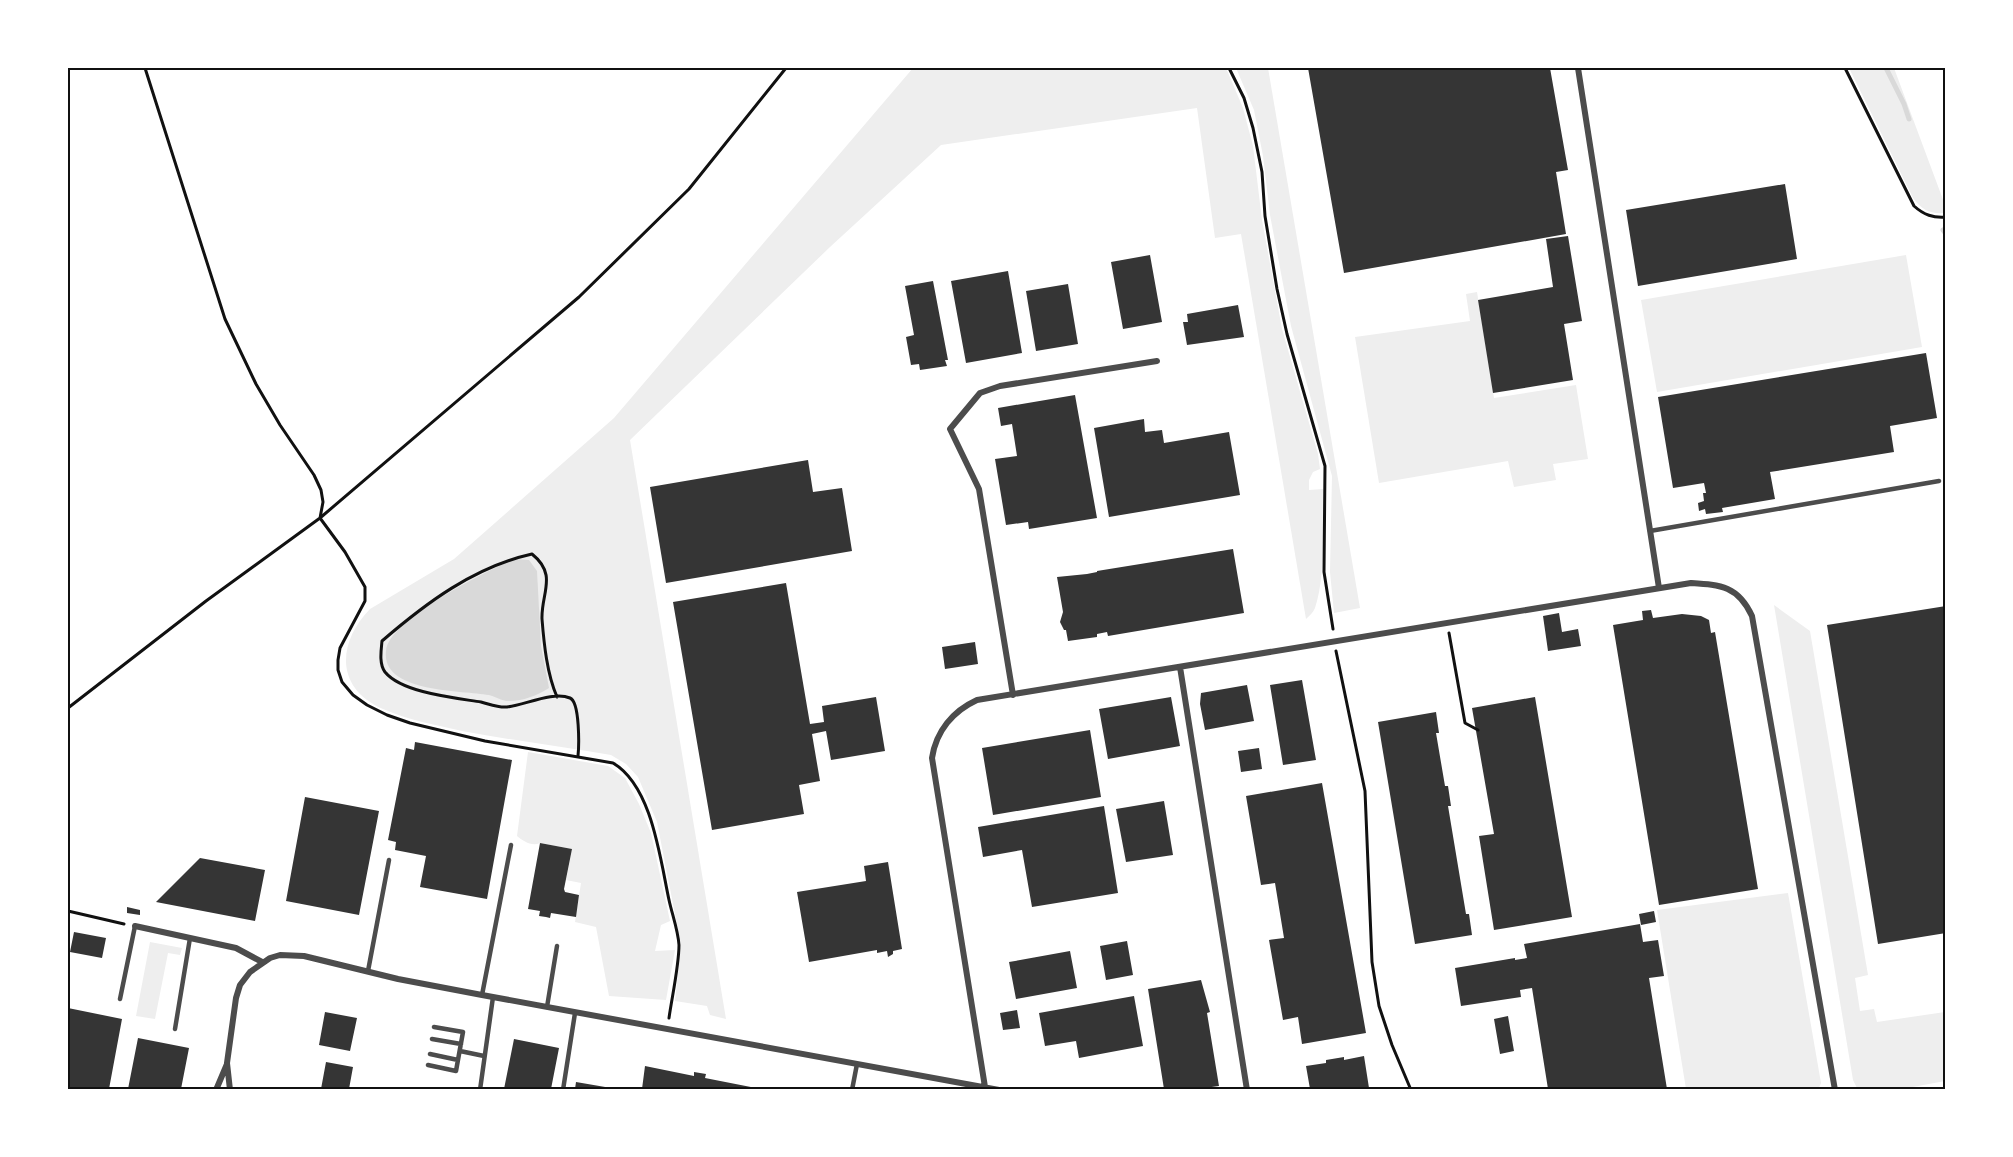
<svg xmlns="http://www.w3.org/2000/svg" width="2013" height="1157" viewBox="0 0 2013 1157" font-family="Barlow,sans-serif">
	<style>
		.green { fill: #eee }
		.water { fill: #d9d9d9 }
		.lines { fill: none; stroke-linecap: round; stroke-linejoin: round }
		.stream { stroke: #d9d9d9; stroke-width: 5 }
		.building { fill: #353535 }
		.path { stroke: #111; stroke-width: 3 }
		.service { stroke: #4c4c4c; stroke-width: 4.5 }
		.minor { stroke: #4c4c4c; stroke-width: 6 }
		.neatline { fill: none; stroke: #111; stroke-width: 2 }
	</style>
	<rect width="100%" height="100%" fill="#fff"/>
	<path class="green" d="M913 68H1226L1243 108 1253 146 1262 220 1282 329 1318 454 1320 469 1313 472 1309 480V490L1323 489C1322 524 1326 576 1315 608 1313 613 1309 616 1306 619L1241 234 1215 238 1197 108 941 145 830 247 630 440 726 1019 710 1015 707 1006 675 1001 681 945 657 822 638 777 626 764 611 755C562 747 512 740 462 731 436 725 408 720 383 709 335 688 337 643 370 609L454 559 614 418Z
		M1236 68H1268L1360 608 1334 613 1330 572 1332 476 1291 326 1270 215 1263 156 1254 110Z
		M1849 68H1894L1945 205V213C1930 214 1922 210 1913 198Z
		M1906 255 1922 347 1657 392 1641 300Z
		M1477 292 1494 398 1576 385 1588 459 1553 464 1556 480 1514 487 1508 461 1379 483 1355 337 1470 321 1466 294Z
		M1774 605 1810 631 1868 975 1855 978 1860 1011 1874 1009 1877 1022 1945 1012V1081L1902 1089 1858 1090 1853 1080Z
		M528 752 608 766 625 778 639 804 651 833 670 921 661 925 655 951 675 950 666 1000 609 996 596 927 575 922 581 883 566 880 572 849 540 843C532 847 523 841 517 836Z
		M1788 893 1821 1083 1818 1090 1686 1089 1657 910Z
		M150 942 182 948 180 955 168 953 155 1019 136 1016Z"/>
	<path class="water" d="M514 559 529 560 537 571 541 646 549 688C536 696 521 702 506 701 500 700 494 696 489 695 462 690 381 693 386 651 390 618 486 572 514 559Z"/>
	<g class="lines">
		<path class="stream" d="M1886 68 1904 104 1909 119
			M1943 230 1946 234"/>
	</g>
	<path class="building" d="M1308 68H1550L1568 170 1556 172 1566 234 1344 273Z
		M1785 184 1797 259 1638 286 1626 210Z
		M1568 236 1582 321 1564 324 1573 380 1493 393 1478 300 1553 287 1546 239Z
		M1150 255 1162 322 1123 329 1111 262Z
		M1008 271 1022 353 966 363 951 281Z
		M933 281 948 360H945L947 366 920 370 919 364 911 365 906 337 914 335 905 286Z
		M1068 284 1078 344 1036 351 1026 291Z
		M1238 305 1244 337 1187 345 1183 322H1188L1187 314Z
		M1926 353 1937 418 1890 426 1894 452 1770 472 1775 499 1722 508 1723 512 1706 514 1705 509 1699 511 1698 503 1704 501 1703 493H1706L1704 483 1673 488 1658 397Z
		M1075 395 1097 518 1029 529 1028 522 1006 525 995 459 1017 456 1012 424 1001 426 998 408Z
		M1144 419 1145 432 1162 430 1164 443 1229 432 1240 495 1109 517 1094 428Z
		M808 460 813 492 842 488 852 551 666 583 650 487Z
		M1233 549 1244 613 1108 636 1107 632 1097 634V637L1068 641 1066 630H1064L1060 622 1063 612 1057 577 1087 574 1097 572V571Z
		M786 583 810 724 824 722 822 706 876 697 885 751 831 760 826 731 812 734 820 781 799 785 804 814 712 830 673 602Z
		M1946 606V933L1878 944 1827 625Z
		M1651 610 1653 618 1682 614 1701 616 1709 620 1711 633 1715 632 1758 889 1659 905 1613 625 1643 620 1642 611Z
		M1559 613 1562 632 1578 629 1581 646 1548 651 1543 616Z
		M975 642 978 664 945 669 942 647Z
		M1302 680 1316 760 1283 765 1270 685Z
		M1247 685 1254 721 1205 730 1200 704 1201 693Z
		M1171 697 1180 746 1108 759 1099 709Z
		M1535 697 1572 917 1494 930 1479 836 1494 834 1472 708Z
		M1436 712 1439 733H1436L1445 786H1448L1451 806H1448L1466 914H1469L1472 935 1415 944 1378 722Z
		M1090 730 1101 797 993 815 982 748Z
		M415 742 512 760 487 899 420 887 426 856 395 850 396 842 388 840 406 748 414 750Z
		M1259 748 1262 769 1241 772 1238 751Z
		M1322 783 1366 1033 1302 1044 1298 1017 1283 1020 1269 940 1284 938 1275 883 1261 885 1246 796Z
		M305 797 379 811 359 915 286 901Z
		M1164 801 1173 855 1126 862 1116 809Z
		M1104 806 1118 893 1032 907 1022 850 983 857 978 827Z
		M540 843 572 849 564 889 565 892 579 895 576 917 551 913 550 918 546 917 539 916 540 911 528 909Z
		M200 858 265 870 255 921 156 902Z
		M888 862 902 949 893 951V954L888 957 887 951 877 953V950L809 962 797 892 866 881 864 866Z
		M127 907 140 910V915L127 913Z
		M1654 911 1656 922 1641 925 1639 914Z
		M1640 924 1643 942 1658 940 1664 976 1649 978 1667 1089H1548L1532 988 1520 990 1521 997 1461 1006 1455 968 1515 958V960L1527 958 1524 944Z
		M74 932 106 938 102 958 70 952Z
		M1127 941 1133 975 1106 980 1100 946Z
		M1070 951 1077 988 1016 999 1009 962Z
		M1201 980 1210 1012 1207 1013 1219 1086 1197 1089H1164L1148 989Z
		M1134 996 1143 1046 1079 1058 1076 1041 1045 1046 1039 1013Z
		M68 1008 122 1019 109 1089H68Z
		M1017 1010 1020 1028 1003 1030 1000 1013Z
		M325 1012 357 1018 350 1051 319 1045Z
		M1508 1016 1514 1051 1500 1054 1494 1019Z
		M138 1038 189 1048 181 1089H128Z
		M514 1039 559 1048 551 1089H504Z
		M1364 1056 1369 1088 1310 1089 1306 1066 1326 1063V1060L1344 1057V1060Z
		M326 1062 353 1067 349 1089H321Z
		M645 1066 694 1076V1072L706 1074 705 1078 761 1089H642Z
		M576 1082 611 1088V1089H575Z"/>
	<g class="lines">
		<path class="path" d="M145 68 225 319 256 384 280 425 314 475 321 490 323 502 320 518 345 552 365 587V601L340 648 338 660V670L342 682 353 695 367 705 387 715 410 723 485 741 613 763C652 786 660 858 669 900 672 914 678 930 679 945 679 965 672 997 669 1018
			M1229 68 1244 98 1253 128 1262 172 1265 216 1277 289 1287 334 1325 466 1324 572 1333 629
			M1845 68 1914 206C1924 215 1933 218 1946 217
			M1449 633 1465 723 1478 730
			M1336 651 1365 791 1372 962 1379 1006 1392 1045 1411 1090
			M557 697C547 674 544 644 542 619 541 593 558 575 532 554 474 567 426 603 382 641 381 651 379 664 385 672 402 693 456 698 481 702 489 704 499 708 507 707 525 705 553 691 570 698 580 702 579 746 578 756
			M68 708 206 601 320 518 579 297 689 189 786 68
			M68 911 124 924"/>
		<path class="service" d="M1650 531 1939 481
			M368 971 389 860
			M482 995 511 845
			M120 999 135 926
			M547 1007 557 946
			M175 1029 190 938
			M432 1039 461 1044
			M460 1051 484 1056
			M430 1054 458 1060
			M428 1065 456 1071 463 1032 434 1027
			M480 1090 493 997
			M563 1090 575 1013
			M852 1090 857 1064"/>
		<path class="minor" d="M1578 68 1659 588
			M1180 667 1247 1090
			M1013 695 979 489 950 429 980 393 1000 386 1157 361
			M135 926 236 948 262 962
			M985 1087 932 758C936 731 953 711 977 700L1691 583C1721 585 1738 586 1752 616L1835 1090
			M216 1090 227 1064
			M230 1090 227 1063 236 998 240 985 250 972 270 958 280 955 304 956 398 979 482 995 999 1090"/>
	</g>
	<rect width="2013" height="1157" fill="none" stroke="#ffffff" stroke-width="138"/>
	<rect x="69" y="69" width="1875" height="1019" class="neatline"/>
</svg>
